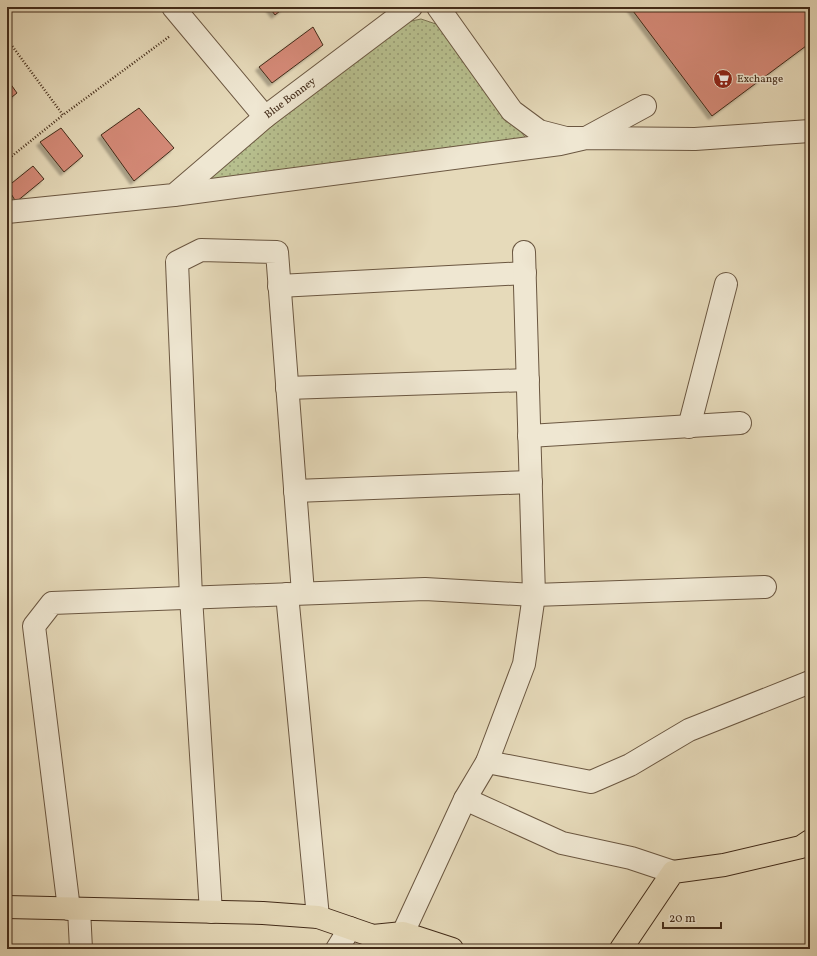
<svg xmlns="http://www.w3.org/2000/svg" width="817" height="956" viewBox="0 0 817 956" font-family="Vollkorn,serif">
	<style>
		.grass { fill: url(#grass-dots); stroke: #7c7554 }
		.building { fill: #d58a78; stroke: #422b19; filter: url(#shadow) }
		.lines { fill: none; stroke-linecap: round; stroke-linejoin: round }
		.minor-casing { stroke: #6b5741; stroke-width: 24 }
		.major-casing { stroke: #422b19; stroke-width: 24 }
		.path { stroke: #422b19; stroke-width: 2.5; stroke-dasharray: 1 2; stroke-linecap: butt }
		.minor { stroke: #efe7d2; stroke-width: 22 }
		.major { stroke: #e6daba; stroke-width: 22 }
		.labels { text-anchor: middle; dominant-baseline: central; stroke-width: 3; stroke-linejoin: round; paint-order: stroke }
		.poi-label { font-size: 11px; fill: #422b19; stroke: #efe7d2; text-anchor: start }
		.street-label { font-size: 11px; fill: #422b19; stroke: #efe7d2 }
	</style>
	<defs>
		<pattern id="grass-dots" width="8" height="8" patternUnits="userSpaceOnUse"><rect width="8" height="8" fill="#b7bf8e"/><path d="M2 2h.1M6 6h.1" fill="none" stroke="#969b73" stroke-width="1.8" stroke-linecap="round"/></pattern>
		<filter id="shadow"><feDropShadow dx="-3.5" dy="3.5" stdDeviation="1" flood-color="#0004"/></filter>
	</defs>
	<rect width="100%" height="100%" fill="#e6daba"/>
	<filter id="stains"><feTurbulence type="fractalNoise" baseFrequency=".005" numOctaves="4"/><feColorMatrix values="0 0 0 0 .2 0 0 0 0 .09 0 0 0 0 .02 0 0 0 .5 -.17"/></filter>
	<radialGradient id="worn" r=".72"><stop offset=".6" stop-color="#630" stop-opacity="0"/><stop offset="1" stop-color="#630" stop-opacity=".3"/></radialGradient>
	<path class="grass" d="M421 19 436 24 444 30 528 141 187 189 402 23Z"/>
	<path class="building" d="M269 7H285L275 15Z
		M630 7H810V43L712 116Z
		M313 27 323 45 272 83 259 67Z
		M7 79 17 93 7 101Z
		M139 108 174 148 134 181 101 135Z
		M61 128 83 156 64 172 40 142Z
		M33 166 44 179 16 202 7 187Z"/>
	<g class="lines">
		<defs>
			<g id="minor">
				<path id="s1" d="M173 7 265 117 411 7"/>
				<path d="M438 7 512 111 539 131 566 138H586L645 106"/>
				<path d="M174 195 560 144 586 138 695 139 810 131"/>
				<path d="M7 212 174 195 265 117"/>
				<path d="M279 286 525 273"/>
				<path d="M287 388 528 380"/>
				<path d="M689 427 726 284"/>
				<path d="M529 436 740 423"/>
				<path d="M295 491 531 482"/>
				<path d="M287 594 318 917"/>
				<path d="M487 762 591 782 630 765 689 730 810 682"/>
				<path d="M465 799 562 843 631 858 673 872"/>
				<path d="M69 909 34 626 52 603 425 589 534 595 765 587"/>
				<path d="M79 909 81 949"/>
				<path d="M211 912 191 597 177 262 201 250 277 252 303 593"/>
				<path d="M403 933 465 799 487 762 524 664 534 595 524 252"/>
				<path d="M337 949 350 928"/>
			</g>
			<path id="major" d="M7 907 263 913 318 917 373 936 403 933 452 949
				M621 949 673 872 724 865 801 847 810 841"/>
		</defs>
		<use href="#minor" class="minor-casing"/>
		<use href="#major" class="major-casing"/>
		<path class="path" d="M7 39 63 115 170 36
			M7 160 63 115"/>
		<use href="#minor" class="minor"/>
		<use href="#major" class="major"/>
	</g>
	<defs>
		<symbol id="supermarket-disc" viewBox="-11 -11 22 22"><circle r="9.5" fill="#8f2418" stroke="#efe7d2"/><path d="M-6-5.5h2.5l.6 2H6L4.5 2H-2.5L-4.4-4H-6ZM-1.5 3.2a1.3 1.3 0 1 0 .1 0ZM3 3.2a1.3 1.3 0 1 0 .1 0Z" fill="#fff"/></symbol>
	</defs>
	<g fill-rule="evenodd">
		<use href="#supermarket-disc" x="712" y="68" width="22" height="22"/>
	</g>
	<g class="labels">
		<g class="poi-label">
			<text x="737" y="79">Exchange</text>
		</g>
		<g class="street-label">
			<text stroke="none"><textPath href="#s1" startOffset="175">Blue Bonney</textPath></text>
		</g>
	</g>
	<rect width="817" height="956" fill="none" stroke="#e6daba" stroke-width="24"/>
	<rect x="8" y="8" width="801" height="940" fill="none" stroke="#422b19" stroke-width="2"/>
	<rect x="12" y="12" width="793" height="932" fill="none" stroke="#422b19"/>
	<path d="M663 922v6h58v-6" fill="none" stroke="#422b19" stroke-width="2"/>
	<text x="669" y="922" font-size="12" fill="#422b19" stroke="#efe7d2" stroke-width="3" paint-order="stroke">20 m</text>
	<rect width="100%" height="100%" filter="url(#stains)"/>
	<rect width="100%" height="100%" fill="url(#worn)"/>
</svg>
